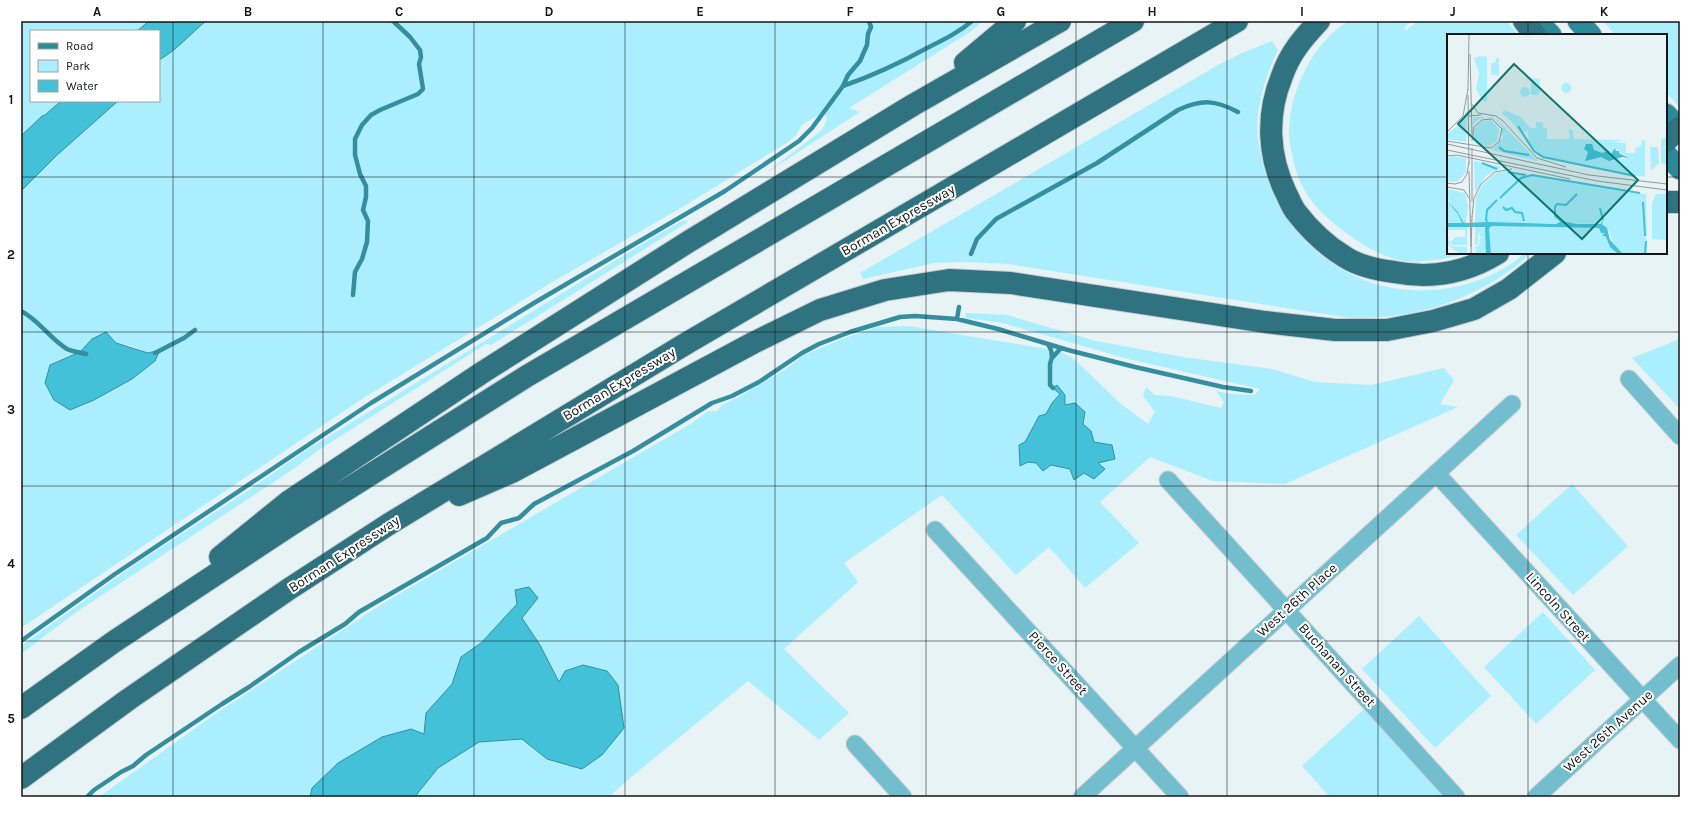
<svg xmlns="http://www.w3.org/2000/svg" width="1701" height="818" viewBox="0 0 1701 818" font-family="Karla,sans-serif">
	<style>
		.green { fill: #abeffe; fill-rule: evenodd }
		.water { fill: #42c1d9; stroke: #348e9f }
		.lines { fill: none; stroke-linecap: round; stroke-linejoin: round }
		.stream { stroke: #348e9f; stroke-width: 4.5 }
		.minor-casing { stroke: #c6d0d2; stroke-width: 19 }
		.major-casing { stroke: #c6d0d2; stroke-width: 23 }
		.highway-casing { stroke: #c6d0d2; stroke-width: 24 }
		.minor { stroke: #73bece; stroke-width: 17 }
		.major { stroke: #2b899a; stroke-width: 21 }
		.highway { stroke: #307380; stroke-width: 22 }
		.grid { fill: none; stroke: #121617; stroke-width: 1; stroke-opacity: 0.55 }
		.labels { text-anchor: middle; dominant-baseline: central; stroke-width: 4; stroke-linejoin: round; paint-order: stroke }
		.street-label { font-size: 14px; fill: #121617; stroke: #fff }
		.inset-river { fill: none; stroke: #42c1d9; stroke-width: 2 }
		.inset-road { fill: none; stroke: #929b9d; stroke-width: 1 }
		.view { fill: #0f766e; fill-opacity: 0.15; stroke: #0f766e; stroke-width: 2 }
		.inset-edge { fill: none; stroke: #121617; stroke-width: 2 }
		.neatline { fill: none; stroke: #121617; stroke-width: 1.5 }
		.grid-label { font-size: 13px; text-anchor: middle; font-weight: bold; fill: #121617 }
	</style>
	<rect width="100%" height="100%" fill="#e8f3f6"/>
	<path class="green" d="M21 21H149L137 31H31V101H61L45 115 42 116 21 136Z
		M206 21H983L970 32 849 108 860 112 766 173 822 130 827 119 825 115 815 117 802 125 796 135 788 142 684 206 549 284 365 397 21 628V191L56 156 118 101H159V60C177 50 190 34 206 21ZM92 339 131 346 148 353 160 350 132 379 94 400 70 410 50 365 80 352Z
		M1348 21H1412L1404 28 1406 30 1418 21H1507L1518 35H1448V253H1470C1451 258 1424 263 1404 261 1384 258 1366 247 1349 235 1329 220 1309 204 1299 179 1295 170 1288 139 1289 129 1291 88 1313 43 1348 21Z
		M1603 21H1680V108L1666 92V35H1615Z
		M1272 41 1278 50C1266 75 1258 99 1257 128 1257 138 1260 150 1262 161 1279 238 1351 296 1431 290 1449 289 1468 285 1484 278 1496 274 1508 266 1518 259 1520 257 1523 254 1525 253 1526 253 1531 253 1531 253 1483 298 1416 320 1351 318 1340 317 1328 314 1317 313L1008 264 963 262 934 263 863 279 860 273 1218 65 1242 53Z
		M687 220 688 222 491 345 486 344 317 451 292 470 75 613 21 654V646L134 565 249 490 308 449 657 235 682 221Z
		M965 313 1007 315 1096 341 1183 357 1272 369 1315 382 1371 385 1444 368 1454 380 1440 404 1458 407 1285 484 1213 481 1150 457 1100 502 1139 543 1085 588 1049 547 1016 575 942 495 844 563 858 582 784 649 849 713 819 740 748 681 630 778 609 797H398L393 793 559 683 540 645 522 618 538 599 515 590 517 604 481 643 461 657 452 684 426 713 424 735 312 788 310 797H99L215 714 382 604 692 423 708 411H717L722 405 737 398 786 369 802 356 842 339 877 327 909 326 1059 351 1074 359 1121 404 1148 424 1155 412 1143 396 1146 387 1155 395 1171 396 1221 408 1224 402 1216 391 1231 394 1254 395 1260 389 1128 359 1003 323 966 318Z
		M1680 339V409L1632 358Z
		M1572 484 1628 546 1573 595 1516 535Z
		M1543 612 1595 670 1536 724 1484 667Z
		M1419 616 1491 696 1435 748 1362 669Z
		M1364 709 1445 797H1330L1302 766Z"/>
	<path class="water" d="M149 21H206C190 34 177 50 159 60V31H137Z
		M61 101H118L56 156 21 191V136L42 116 45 115Z
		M106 332 116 343 148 353 160 350 155 361 132 379 94 400 70 410 54 400 45 383 50 365 80 352 92 339Z
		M1057 385 1065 395V405L1075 403 1085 412 1083 424 1091 431 1094 442 1112 445 1115 459 1098 463 1105 469 1094 479 1084 473 1074 480 1070 469 1051 465 1043 471 1036 463 1028 462 1020 466 1019 445 1025 442 1039 416 1046 414 1052 403 1060 394 1053 388Z
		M529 587 538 598 522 618 540 645 559 682 565 671 583 665 607 671 618 685 624 728 602 755 582 769 547 759 522 739 479 742 438 768 417 794 416 797H310L312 788 338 763 382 737 411 729 424 734 426 713 452 684 461 657 481 643 517 604 515 590Z"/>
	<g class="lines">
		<path class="stream" d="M843 86C872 76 900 63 927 48 943 40 958 33 972 21
			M971 254 977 239 996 219 1097 163 1178 110C1202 99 1215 100 1238 112
			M353 295 355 272 362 259 367 242 368 221 363 210 366 197V186L360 174 355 155V139L362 125 371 115 380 110 418 94 423 89 419 64 421 57 420 50 410 37 393 21
			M21 311C39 320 50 339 67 349 73 352 80 352 86 354
			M957 319 959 307
			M1048 344 1051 350 1052 357 1050 364V385L1053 388
			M155 353 184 338 195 330
			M1052 358 1061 348
			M21 641 115 574 371 403 534 303 725 191 799 141 812 128 843 86 848 75 860 61 867 45 868 34 871 27 869 21
			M87 797 94 790 121 772 133 766 146 755 222 704 249 687 299 652 345 624 359 612 487 538 501 523 519 518 534 504 633 451 712 403 732 396 759 382 802 353 819 344 850 332 900 317 915 316 957 319 998 329 1068 350 1135 367 1223 387 1251 391"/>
		<defs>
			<path id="minor" d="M1629 379 1680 436
				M1436 473 1680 740
				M1168 480 1456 797
				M935 530 1180 797
				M855 744 903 797
				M1082 797 1512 404
				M1536 797 1680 665"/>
			<path id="major" d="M1537 21 1551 35
				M1578 21 1591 35
				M1666 114 1680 129
				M1666 154 1680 169"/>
			<path id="highway" d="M1319 21C1303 38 1290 53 1282 76 1266 115 1268 156 1286 193 1289 199 1292 207 1296 212 1309 229 1327 246 1345 257 1359 266 1378 270 1394 272 1430 279 1466 273 1498 253
				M1524 21 1535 35
				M965 63 1015 21
				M1666 141 1679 128
				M1666 202H1680
				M459 495 512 472 753 343 820 310 885 290 949 280 1011 283 1265 322 1335 330H1387L1433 321 1474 309 1509 289 1555 253
				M220 557 288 502 483 372 688 242 913 105 1060 21
				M21 708 115 641 292 524 527 376 1133 21
				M21 778 129 699 289 589 389 524 687 343 1237 21"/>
		</defs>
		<use href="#minor" class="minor-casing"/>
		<use href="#major" class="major-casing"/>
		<use href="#highway" class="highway-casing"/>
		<use href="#minor" class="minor"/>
		<use href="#major" class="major"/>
		<use href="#highway" class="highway"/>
	</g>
	<path class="grid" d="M173 21V797M323 21V797M474 21V797M625 21V797M775 21V797M926 21V797M1076 21V797M1227 21V797M1378 21V797M1528 21V35M21 177H1448M1666 177H1680M1528 253V797M21 332H1680M21 486H1680M21 641H1680"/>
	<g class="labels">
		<g class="street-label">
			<text transform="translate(898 220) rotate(-30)">Borman Expressway</text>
			<text transform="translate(619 384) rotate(-31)">Borman Expressway</text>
			<text transform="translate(344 554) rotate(-33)">Borman Expressway</text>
			<text transform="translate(1297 600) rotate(-42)">West 26th Place</text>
			<text transform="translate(1558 607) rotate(48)">Lincoln Street</text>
			<text transform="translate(1058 663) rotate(48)">Pierce Street</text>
			<text transform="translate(1337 665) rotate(48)">Buchanan Street</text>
			<text transform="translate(1608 731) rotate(-42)">West 26th Avenue</text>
		</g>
	</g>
	<g transform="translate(1447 34)">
		<rect width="220" height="220" fill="#e8f3f6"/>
		<path d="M35 22 40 23V68L35 66 29 55 32 39 27 24ZM49 24H52V41H44V29H48ZM84 44 93 45 92 61H84ZM114 54a5 5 0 1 1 10 0a5 5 0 1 1-10 0ZM73 58a5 5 0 1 1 10 0a5 5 0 1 1-10 0ZM20 76 19 108 0 105V100L12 91ZM57 76 74 83 83 94H89V88L96 89V94H100V105H122V95L126 96 127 105 177 106 165 108 179 109V119H188V114L194 112 195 106H198V143L148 135 93 122 82 108 80 96 78 99 70 91 86 117 65 88 55 80ZM169 115 183 125H171L173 121 169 119V125L166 127 154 123 139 126 141 117 160 122ZM26 83H43L50 85 91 127 45 116 56 104 54 91 48 85 40 83 32 85 26 91ZM44 86 52 95 50 108 42 112 29 110 26 108 28 94 34 88ZM220 103V130H214V105ZM203 113H211L212 129 204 137ZM6 122 19 124V138L10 148 0 147V124ZM27 127 53 132 54 134 39 142 28 158ZM60 137 199 160 200 203 195 197 200 206V220H176L167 212 162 197 155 190 55 189 40 188V186L39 188H28L29 163 35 151 49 139ZM0 155 18 159 21 172 19 189H0V169L2 170ZM209 160H220V206L205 205V169ZM28 192 39 195V220H30L28 213 32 211 33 204H39L33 203 32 197 31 210 28 211ZM45 192 152 194 158 199 156 201 159 202 163 213 171 220H44L42 194ZM0 193H20V211H6L3 208 9 203H18V196H1V204L4 212 20 213V220H13L2 212 0 208Z" fill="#abeffe" fill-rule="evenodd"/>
		<path d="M139 110H145L147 116 155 119 161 117 164 120 168 114 169 117H172V119L183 125 176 123 162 127 154 123 138 127 141 118 137 115ZM0 167 10 177 13 182 16 188 19 189 39 188 40 185 41 188 109 190 115 187 129 190H154V188L156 187 155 190 160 194 163 206 176 220H171L163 213 159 203 155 201 158 199H154L152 194 45 192 42 194 44 220H39L38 193H0V189H15L11 180Z" fill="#42c1d9"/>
		<path class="inset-river" d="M71 92 87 117 96 123 188 142M52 113 57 117 82 121M35 129 50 135M61 138 79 141M53 164 74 144 85 141 193 159M196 168 198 202M56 173 59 176 65 174 68 178 75 179 77 187M153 174 156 186M39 187 40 176 50 166M115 188 108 182V173L110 170 119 171 130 160M198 220 199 207"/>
		<path class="inset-road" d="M23 20 25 100M21 56 22 0M21 61 22 130M24 69 31 79 49 82 56 87 90 124 119 133M21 82 34 81M0 98 16 82 21 55M0 107 44 114 52 108 55 95 45 85 35 86 27 93 25 107M0 110 142 141 220 150M25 114V168M0 116 150 147 220 156M0 122 10 121 123 145M22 137 24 213M0 149 8 150 15 148 20 140 22 128M0 153 17 156 22 164M25 183 27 164 34 150 48 138 65 135M24 220 25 182"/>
		<path class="view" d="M67 30 191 146 135 205 11 90Z"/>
		<rect width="220" height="220" class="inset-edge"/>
	</g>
	<rect width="1701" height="818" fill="none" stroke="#ffffff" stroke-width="44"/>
	<rect x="30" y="30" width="130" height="72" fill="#ffffff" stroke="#a0a2a2"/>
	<rect x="38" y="43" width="20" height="6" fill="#2b899a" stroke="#a0a2a2"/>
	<text x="66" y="50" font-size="12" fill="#121617">Road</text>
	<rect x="38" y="60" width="20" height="12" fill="#abeffe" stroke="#a0a2a2"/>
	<text x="66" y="70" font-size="12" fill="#121617">Park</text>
	<rect x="38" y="80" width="20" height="12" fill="#42c1d9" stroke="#a0a2a2"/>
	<text x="66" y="90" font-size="12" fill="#121617">Water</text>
	<rect x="22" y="22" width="1657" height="774" class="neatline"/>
	<g class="grid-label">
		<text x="97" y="16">A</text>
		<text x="248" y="16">B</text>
		<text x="399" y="16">C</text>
		<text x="549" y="16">D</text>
		<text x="700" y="16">E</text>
		<text x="850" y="16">F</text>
		<text x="1001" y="16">G</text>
		<text x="1152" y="16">H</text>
		<text x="1302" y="16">I</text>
		<text x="1453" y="16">J</text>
		<text x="1604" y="16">K</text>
		<text x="11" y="104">1</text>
		<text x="11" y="259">2</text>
		<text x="11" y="414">3</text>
		<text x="11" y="568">4</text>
		<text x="11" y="723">5</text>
	</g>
</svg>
